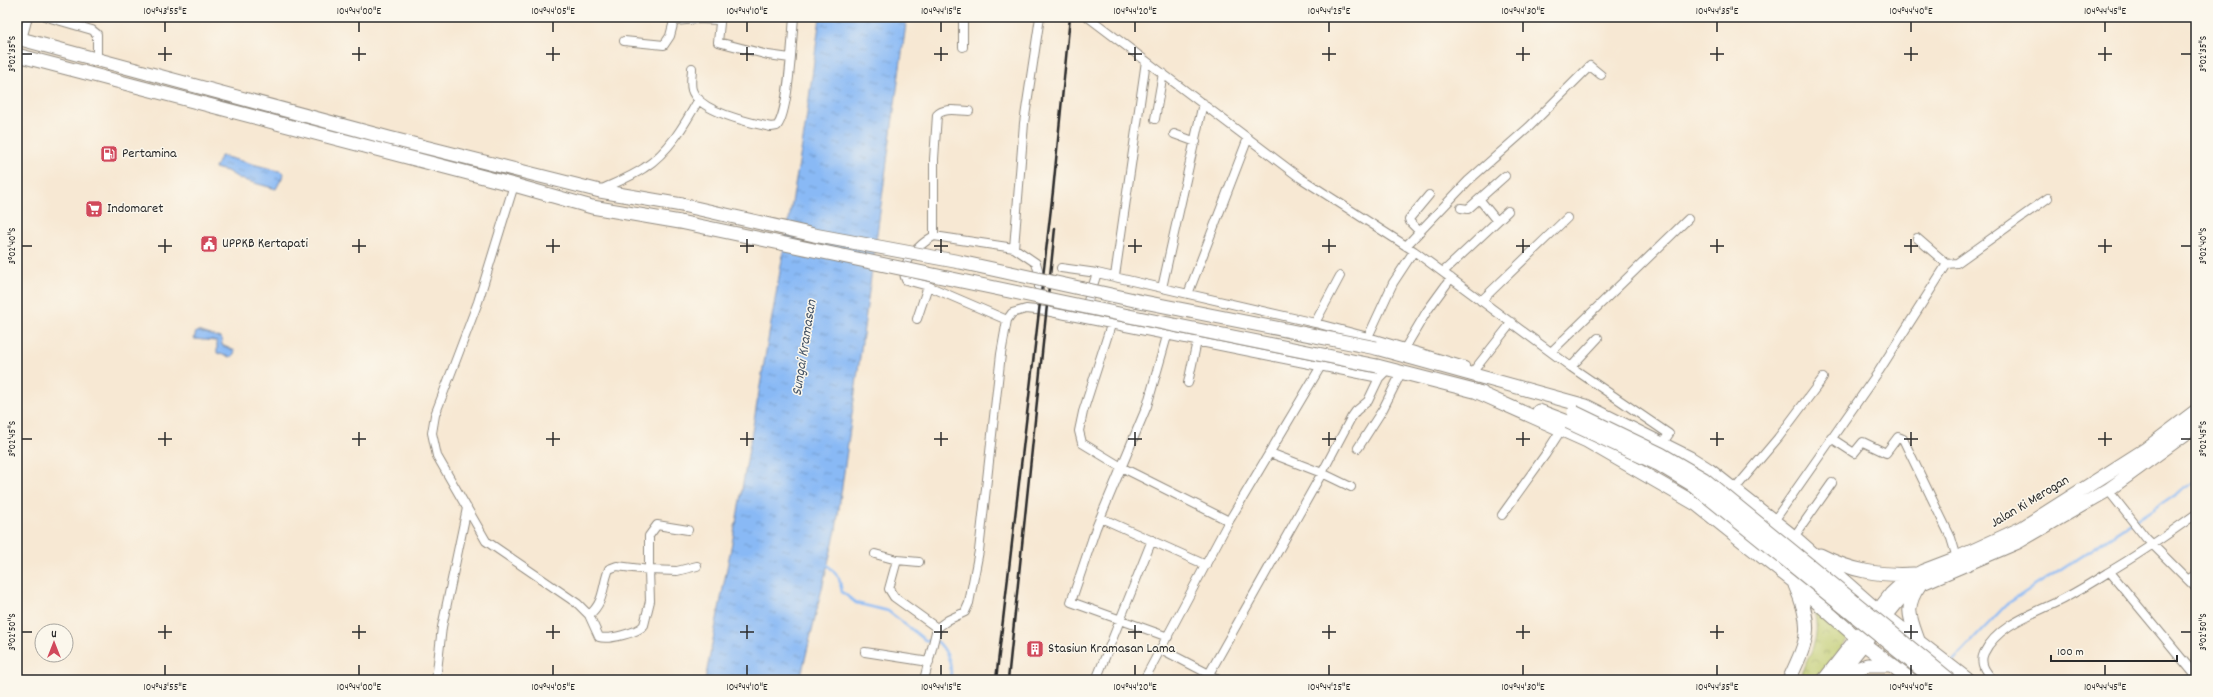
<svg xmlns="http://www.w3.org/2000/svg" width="2213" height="697" viewBox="0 0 2213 697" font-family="Dekko,sans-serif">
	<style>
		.park { fill: url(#park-crowns); stroke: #747a4b }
		.water { fill: url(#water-ripples); stroke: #5a7290 }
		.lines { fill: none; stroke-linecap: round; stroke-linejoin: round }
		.stream { stroke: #89b9f5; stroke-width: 2.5 }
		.minor-casing { stroke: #918a7f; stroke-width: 10 }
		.trunk-casing { stroke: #918a7f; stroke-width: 15 }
		.minor { stroke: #fff; stroke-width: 8 }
		.trunk { stroke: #fff; stroke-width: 13 }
		.rail { stroke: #2b2b2b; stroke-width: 2.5 }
		.trunk-bridge-casing { stroke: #918a7f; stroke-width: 15; stroke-linecap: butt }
		.trunk-bridge { stroke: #fff; stroke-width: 13 }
		.ticks { fill: none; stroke: #2b2b2b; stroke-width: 1.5 }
		.labels { text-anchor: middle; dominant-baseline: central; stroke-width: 3; stroke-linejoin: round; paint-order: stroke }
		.poi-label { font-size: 14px; fill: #2b2b2b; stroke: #fbf7ec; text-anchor: start }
		.street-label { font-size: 14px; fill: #2b2b2b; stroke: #fbf7ec }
		.water-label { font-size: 15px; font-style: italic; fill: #475668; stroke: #fbf7ec }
		.neatline { fill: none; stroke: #2b2b2b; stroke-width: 1.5 }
		.ticks-label { font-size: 10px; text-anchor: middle; fill: #2b2b2b }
	</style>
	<defs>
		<pattern id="park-crowns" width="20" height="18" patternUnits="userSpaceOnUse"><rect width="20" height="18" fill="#bdc96b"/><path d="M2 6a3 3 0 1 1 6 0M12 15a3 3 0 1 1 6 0" fill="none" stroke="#9aa358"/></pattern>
		<pattern id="water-ripples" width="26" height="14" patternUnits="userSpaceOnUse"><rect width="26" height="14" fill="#89b9f5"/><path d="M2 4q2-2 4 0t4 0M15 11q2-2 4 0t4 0" fill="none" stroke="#7097c7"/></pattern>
	</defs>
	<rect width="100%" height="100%" fill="#fbf7ec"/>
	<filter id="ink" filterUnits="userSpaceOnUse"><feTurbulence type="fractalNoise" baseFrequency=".025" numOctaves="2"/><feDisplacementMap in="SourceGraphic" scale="8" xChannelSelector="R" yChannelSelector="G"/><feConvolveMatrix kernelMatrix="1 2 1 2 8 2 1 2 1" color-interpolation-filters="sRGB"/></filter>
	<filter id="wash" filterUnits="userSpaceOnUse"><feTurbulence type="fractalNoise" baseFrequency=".012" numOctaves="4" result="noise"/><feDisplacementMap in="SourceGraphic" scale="16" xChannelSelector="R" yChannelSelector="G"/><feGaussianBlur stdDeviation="0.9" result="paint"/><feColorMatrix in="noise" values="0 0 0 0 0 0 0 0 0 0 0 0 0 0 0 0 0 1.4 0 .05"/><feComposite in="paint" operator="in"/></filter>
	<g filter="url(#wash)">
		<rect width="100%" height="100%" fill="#f7e8d3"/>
		<path class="park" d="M1812 604 1849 638 1816 680H1798C1811 650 1823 638 1812 604Z"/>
		<path class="water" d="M820 17H907L836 530 800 680H705L738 512 805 128Z
			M222 156 283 172 284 174 276 189 240 179 227 171 215 168 220 157Z
			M198 331 221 338 222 345 235 351 233 356 229 357 217 353V343L215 341 194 339 196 332Z"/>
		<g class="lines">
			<path class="stream" d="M826 563 839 578 842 592 856 603 888 611 925 640 938 642C948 652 953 666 950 680
				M1952 662 2007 604 2196 481"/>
		</g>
	</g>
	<g filter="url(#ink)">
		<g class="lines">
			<defs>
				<path id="minor" d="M47 17 92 30 97 34V60
					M1088 17 1299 177 1414 251 1571 367 1669 434 1662 444
					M698 19 719 20 720 23 718 42 768 55 790 58
					M22 39 28 17
					M624 41 664 45 670 36 674 21 698 19 697 17
					M963 47V17
					M692 68C692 75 690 83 692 90 699 112 751 123 771 127L777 126C789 112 792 39 794 17
					M969 111C959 111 944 107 937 115L934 159V236L1014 248 1036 263 1039 273V301
					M1155 119 1163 73
					M1174 134 1196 142
					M514 185 478 302 435 415 432 433 437 456 486 541 578 604 589 615 599 637C608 640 638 633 644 625L650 601 649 570 677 571 697 566
					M600 190C615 183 631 177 644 168 669 152 685 124 699 99
					M1480 200 1497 221
					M1461 208 1468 209 1505 176
					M1419 231 1410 222 1409 219 1429 195
					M934 236C921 243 898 264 906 280L928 286 1007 320
					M1917 238 1947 264
					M1406 246 1468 181 1529 127 1590 66 1601 75
					M1014 248 1024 123 1040 17
					M1061 268 1097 273
					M1443 272 1508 211
					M1115 276 1146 61
					M1162 288 1203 103
					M1188 294 1248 138
					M1481 301 1567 218
					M1085 310 1097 273 1315 323 1368 337 1465 366
					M917 319 928 286
					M1315 323 1340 276
					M1111 325 1083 412 1079 431 1082 443 1123 468 1229 521
					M1167 336 1147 406 1096 528 1071 602 1168 637
					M1368 337 1393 283 1414 251
					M1405 348 1427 311 1451 278
					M1551 352 1688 219
					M1571 367 1598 338
					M1475 369 1512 322
					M1188 383 1197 341
					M1831 438 1854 453 1863 442 1886 453 1898 437 1903 439 1951 538 1957 558
					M1358 448 1383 409 1402 371
					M1270 453 1322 473 1351 418 1356 411 1368 401 1379 378
					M1734 490 1778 438 1823 378
					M2108 490 2146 538 2196 588
					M1502 515 1545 455 1561 430
					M1101 518 1206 565
					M1774 521 1879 371 1947 264 1957 263 2048 198
					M1794 537 1832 483
					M875 554 897 560
					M919 562 897 560 889 589 894 597 937 628
					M2110 572 2196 676
					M2188 580 2196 574
					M589 615C605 602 602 586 609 569L617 566 649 570V536L657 525 688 530
					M1161 649 1209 674
					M865 652 929 662
					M436 680 442 627 467 508
					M924 680 937 628 948 620 965 612 969 603 979 551 1001 354 1007 320 1012 313 1026 309 1046 311 1379 378 1389 368
					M1096 680 1152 540
					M1144 680 1229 521 1321 366
					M1218 680 1209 674 1322 473 1351 487
					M1993 680C1986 672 1979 664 1984 653 1998 624 2036 613 2063 599 2078 591 2093 582 2107 573 2138 555 2167 535 2196 514"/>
				<path id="trunk" d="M17 38 389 138 600 191 682 205
					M17 55 514 185 592 207 680 222
					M1376 348 1586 406 1690 458 1709 470 1794 537 1870 604 1968 680
					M1377 366 1482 393
					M1475 391 1587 441 1696 504 1794 582 1864 644 1911 680
					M1539 411 1568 422
					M1820 555C1851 571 1880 576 1914 574
					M1918 640C1910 618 1904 607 1919 586
					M1841 675 1867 665H1893
					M1789 680C1808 639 1814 628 1795 585
					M1824 680 1891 594 1905 581 1923 571 1957 558 2022 528 2146 449 2196 411
					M1834 680 1899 600 1913 587 2018 542 2108 490 2196 426"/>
			</defs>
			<use href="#minor" class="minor-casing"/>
			<use href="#trunk" class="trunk-casing"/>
			<use href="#minor" class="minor"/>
			<use href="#trunk" class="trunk"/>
			<path class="rail" d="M996 680 1053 191 1070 17
				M1008 680 1055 228"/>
			<defs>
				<path id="trunk-bridge" d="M682 205 814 235 960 262 1134 300 1376 348
					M680 222 1124 315 1377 366
					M1574 412 1661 454 1704 479 1950 680
					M1568 422 1658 464 1693 485 1934 680"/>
			</defs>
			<use href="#trunk-bridge" class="trunk-bridge-casing"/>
			<use href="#trunk-bridge" class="trunk-bridge"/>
		</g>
	</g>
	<path class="ticks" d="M165 22V32M359 22V32M553 22V32M747 22V32M941 22V32M1135 22V32M1329 22V32M1523 22V32M1717 22V32M1911 22V32M2105 22V32M165 47V61M359 47V61M553 47V61M747 47V61M941 47V61M1135 47V61M1329 47V61M1523 47V61M1717 47V61M1911 47V61M2105 47V61M22 54H32M158 54H172M352 54H366M546 54H560M740 54H754M934 54H948M1128 54H1142M1322 54H1336M1516 54H1530M1710 54H1724M1904 54H1918M2098 54H2112M2181 54H2191M165 239V253M359 239V253M553 239V253M747 239V253M941 239V253M1135 239V253M1329 239V253M1523 239V253M1717 239V253M1911 239V253M2105 239V253M22 246H32M158 246H172M352 246H366M546 246H560M740 246H754M934 246H948M1128 246H1142M1322 246H1336M1516 246H1530M1710 246H1724M1904 246H1918M2098 246H2112M2181 246H2191M165 432V446M359 432V446M553 432V446M747 432V446M941 432V446M1135 432V446M1329 432V446M1523 432V446M1717 432V446M1911 432V446M2105 432V446M22 439H32M158 439H172M352 439H366M546 439H560M740 439H754M934 439H948M1128 439H1142M1322 439H1336M1516 439H1530M1710 439H1724M1904 439H1918M2098 439H2112M2181 439H2191M165 625V639M359 625V639M553 625V639M747 625V639M941 625V639M1135 625V639M1329 625V639M1523 625V639M1717 625V639M1911 625V639M22 632H32M158 632H172M352 632H366M546 632H560M740 632H754M934 632H948M1128 632H1142M1322 632H1336M1516 632H1530M1710 632H1724M1904 632H1918M2181 632H2191M165 665V675M359 665V675M553 665V675M747 665V675M941 665V675M1135 665V675M1329 665V675M1523 665V675M1717 665V675M1911 665V675M2105 665V675"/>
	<defs>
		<symbol id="fuel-square" viewBox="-11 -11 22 22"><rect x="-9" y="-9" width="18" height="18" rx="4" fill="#d1495b" stroke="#fbf7ec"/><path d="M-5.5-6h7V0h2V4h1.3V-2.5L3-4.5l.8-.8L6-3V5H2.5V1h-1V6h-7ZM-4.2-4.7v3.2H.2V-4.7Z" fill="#fff"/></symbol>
		<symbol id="supermarket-square" viewBox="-11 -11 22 22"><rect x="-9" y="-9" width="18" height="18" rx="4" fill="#d1495b" stroke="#fbf7ec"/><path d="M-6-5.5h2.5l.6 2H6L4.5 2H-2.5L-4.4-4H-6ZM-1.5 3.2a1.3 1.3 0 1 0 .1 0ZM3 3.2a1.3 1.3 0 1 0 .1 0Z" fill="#fff"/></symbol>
		<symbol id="civic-square" viewBox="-11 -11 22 22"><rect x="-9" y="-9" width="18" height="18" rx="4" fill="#d1495b" stroke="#fbf7ec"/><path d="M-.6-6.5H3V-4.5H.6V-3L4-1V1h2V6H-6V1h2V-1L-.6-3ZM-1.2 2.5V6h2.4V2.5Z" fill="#fff"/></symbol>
		<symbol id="building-square" viewBox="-11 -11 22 22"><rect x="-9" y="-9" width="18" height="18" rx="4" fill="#d1495b" stroke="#fbf7ec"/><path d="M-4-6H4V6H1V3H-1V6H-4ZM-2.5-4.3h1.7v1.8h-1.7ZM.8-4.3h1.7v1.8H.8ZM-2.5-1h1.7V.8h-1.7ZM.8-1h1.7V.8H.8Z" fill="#fff"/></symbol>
	</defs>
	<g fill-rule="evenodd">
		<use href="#fuel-square" x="99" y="144" width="20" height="20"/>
		<use href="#supermarket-square" x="84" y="199" width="20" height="20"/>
		<use href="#civic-square" x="199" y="234" width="20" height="20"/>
		<use href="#building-square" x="1025" y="639" width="20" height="20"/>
	</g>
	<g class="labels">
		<g class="poi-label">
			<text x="122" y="154">Pertamina</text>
			<text x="107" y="209">Indomaret</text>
			<text x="222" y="244">UPPKB Kertapati</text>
			<text x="1048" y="649">Stasiun Kramasan Lama</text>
		</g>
		<g class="street-label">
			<text transform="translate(2030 502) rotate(-31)">Jalan Ki Merogan</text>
		</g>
		<g class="water-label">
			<text transform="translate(805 348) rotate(-81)">Sungai Kramasan</text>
		</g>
	</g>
	<rect width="2213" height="697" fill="none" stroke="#fbf7ec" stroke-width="44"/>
	<g transform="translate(54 643)"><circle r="19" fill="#fbf7ec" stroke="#a8a59f"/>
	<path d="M0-3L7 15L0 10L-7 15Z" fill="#d1495b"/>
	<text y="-6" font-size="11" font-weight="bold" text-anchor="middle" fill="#2b2b2b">U</text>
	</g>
	<path d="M2051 655v6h126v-6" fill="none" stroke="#2b2b2b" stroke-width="2"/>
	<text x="2057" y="655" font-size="12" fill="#2b2b2b" stroke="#fbf7ec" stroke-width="3" paint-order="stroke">100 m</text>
	<rect x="22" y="22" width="2169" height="653" class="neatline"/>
	<g class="ticks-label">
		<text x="165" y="14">104°43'55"E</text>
		<text x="359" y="14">104°44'00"E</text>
		<text x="553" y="14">104°44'05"E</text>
		<text x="747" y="14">104°44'10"E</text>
		<text x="941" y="14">104°44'15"E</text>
		<text x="1135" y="14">104°44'20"E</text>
		<text x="1329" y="14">104°44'25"E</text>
		<text x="1523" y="14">104°44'30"E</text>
		<text x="1717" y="14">104°44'35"E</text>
		<text x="1911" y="14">104°44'40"E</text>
		<text x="2105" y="14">104°44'45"E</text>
		<text transform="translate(11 54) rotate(-90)" y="4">3°02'35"S</text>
		<text transform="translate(2202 54) rotate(-90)" y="4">3°02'35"S</text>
		<text transform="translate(11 246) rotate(-90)" y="4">3°02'40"S</text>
		<text transform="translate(2202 246) rotate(-90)" y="4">3°02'40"S</text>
		<text transform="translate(11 439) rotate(-90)" y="4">3°02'45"S</text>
		<text transform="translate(2202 439) rotate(-90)" y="4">3°02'45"S</text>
		<text transform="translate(11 632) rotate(-90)" y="4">3°02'50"S</text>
		<text transform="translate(2202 632) rotate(-90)" y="4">3°02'50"S</text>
		<text x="165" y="690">104°43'55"E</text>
		<text x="359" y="690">104°44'00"E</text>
		<text x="553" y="690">104°44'05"E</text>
		<text x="747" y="690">104°44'10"E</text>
		<text x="941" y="690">104°44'15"E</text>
		<text x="1135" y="690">104°44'20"E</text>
		<text x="1329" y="690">104°44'25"E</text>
		<text x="1523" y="690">104°44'30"E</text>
		<text x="1717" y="690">104°44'35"E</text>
		<text x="1911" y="690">104°44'40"E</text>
		<text x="2105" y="690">104°44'45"E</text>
	</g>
</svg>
